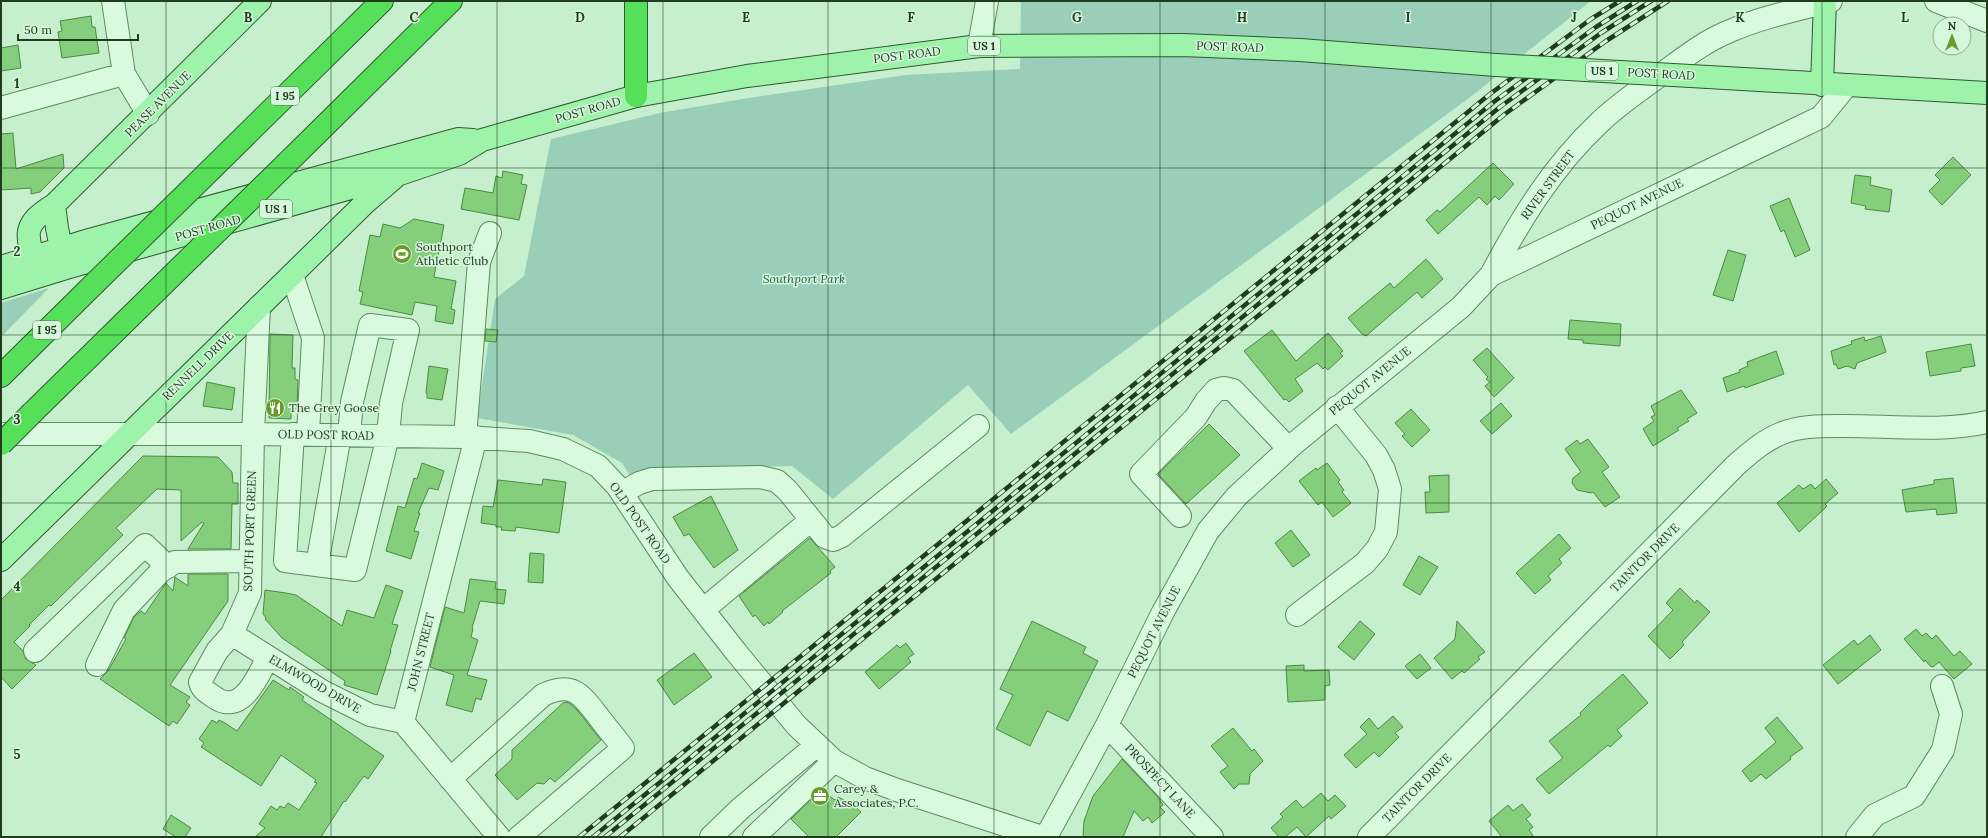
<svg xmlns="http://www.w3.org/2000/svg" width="1988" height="838" viewBox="0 0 1988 838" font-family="Lora,serif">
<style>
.green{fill:#99ceb8}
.building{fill:#85ce7b;stroke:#4b8b40}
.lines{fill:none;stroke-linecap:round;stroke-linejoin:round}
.minor-casing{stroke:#5b8c5b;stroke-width:24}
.major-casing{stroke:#32592f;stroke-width:24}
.highway-casing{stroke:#32592f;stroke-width:24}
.minor{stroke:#dafadf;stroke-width:22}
.major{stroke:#9ef3ab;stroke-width:22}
.highway{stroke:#56e05a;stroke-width:22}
.rail-casing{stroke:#213b1f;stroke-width:4.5}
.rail{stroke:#d6f7dc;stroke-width:3;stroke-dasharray:9;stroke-linecap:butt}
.major-bridge-casing{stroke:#32592f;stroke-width:24;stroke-linecap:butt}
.highway-bridge-casing{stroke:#32592f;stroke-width:24;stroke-linecap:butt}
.major-bridge{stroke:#9ef3ab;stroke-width:22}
.highway-bridge{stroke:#56e05a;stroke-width:22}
.grid{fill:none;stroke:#213b1f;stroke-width:1;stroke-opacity:0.55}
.labels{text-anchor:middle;stroke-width:3;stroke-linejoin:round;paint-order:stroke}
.shield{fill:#d6f7dc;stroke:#577358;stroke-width:1}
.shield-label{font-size:11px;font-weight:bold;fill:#213b1f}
.street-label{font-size:12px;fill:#213b1f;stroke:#d6f7dc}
.poi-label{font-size:12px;fill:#213b1f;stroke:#d6f7dc;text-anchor:start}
.park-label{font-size:12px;font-style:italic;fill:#25584a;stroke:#d6f7dc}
.grid-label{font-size:13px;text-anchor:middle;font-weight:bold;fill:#213b1f;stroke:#d6f7dc;stroke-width:3;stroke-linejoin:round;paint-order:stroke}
</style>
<rect width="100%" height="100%" fill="#c6efcd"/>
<path class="green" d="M1024,1h567l-122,97 -458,336 -43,-49 -135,114 -41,-33 -42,1 -114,18 -14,-22 -49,-28 -96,-17 18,-119 29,-23 27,-137 109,-26 89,-15 157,-23 114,-6 1,-67z
M49,288l-48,49v-34z"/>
<path class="building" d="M91,16l1,11h3l4,26 -37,5 -4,-26 4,-1 -2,-10z
M18,45l3,23 -20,3v-23z
M13,133l3,36 47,-15 1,14 -24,24 -9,2v-6l-30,2v-56z
M1953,157l18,18 -29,30 -13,-14 11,-11 -5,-5z
M1493,163l21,21 -15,16 -4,-4 -8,9 -8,-8 -41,37 -12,-14 11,-10 3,2z
M503,171l20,4 -2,9 6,1 -8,35 -58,-11 4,-21 28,5 3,-17 6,2z
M1855,175l16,2 -1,8 22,5 -3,22 -24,-3 1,-3 -15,-3z
M1789,198l21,52 -15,7 -11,-27 -3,2 -11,-26z
M414,219l30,6 -10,52 22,4 -5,28 4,1 -2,14 -18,-3 2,-15 -22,-4 -3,13 -52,-11 3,-12 -4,-1 11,-56 10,2 3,-13 17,4z
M1728,250l18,5 -13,46 -20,-6z
M1426,259l17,20 -21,19 -5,-6 -51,44 -4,-2 -14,-16 42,-35 4,5z
M1570,320l51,4 -1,22 -37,-3v-3l-15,-1z
M486,329l12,1 -2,12 -11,-1z
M1272,330l24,31 32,-28 15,18 -3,2 3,3 -15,14 -3,-3 -2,2 -6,-6 -22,16 8,12 -14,11 -3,-3 -2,1 -40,-49z
M270,334l23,1 -1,33h3v11l3,1 -1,28h-4v2h-2v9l-22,-1z
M1881,336l5,16 -29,11 -2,6 -8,-3 -9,3 -2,-5 -2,1 -3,-14 21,-7 -1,-3 13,-4 1,4z
M1971,344l4,22 -14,2v3l-31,5 -4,-24z
M1487,348l27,30 -20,19 -9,-11 5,-4 -4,-3 2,-2 -15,-17z
M1776,351l8,23 -39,14 -1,-2 -17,6 -4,-14 17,-6 -1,-2 9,-4 -1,-4z
M429,366l19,3 -6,31 -15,-2v-5h-1z
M207,382l28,6 -3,22 -29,-4z
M1681,390l16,23 -10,6 2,2 -12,7 2,2 -26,16 -10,-17 11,-8 -3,-4 4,-2 -4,-9z
M1501,403l11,13 -20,18 -12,-13z
M1411,409l19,21 -18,17 -10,-11 3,-2 -10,-11z
M1209,424l31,31 -54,49 -28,-30z
M1588,439l21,28 -7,5 18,25 -15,10 -12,-15 -2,1 -14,-3 -5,-7 1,-5 8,-6 -16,-23 12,-9 3,4z
M143,456l75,1 14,15 1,11h5v21h-6l-1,45h-43l16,-26 -2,-1 -21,19v-51l-24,-1 -41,39 7,7 -72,71 -2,-1 -20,20 1,1 -16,16 9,9 3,8 10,6 -24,24 -11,-12v-77z
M422,463l22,8 -6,19 -9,-2 -11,25h2l-6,18 5,1 -8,27 -25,-8 12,-45 7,2 9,-30 3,1z
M1327,463l13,17 -2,2 6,8 -2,2 9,11 -18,14 -11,-15 -4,3 -19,-24 17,-13 1,2z
M1449,475v37l-23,1 -1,-21h5l-1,-16z
M1953,478l4,35 -20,2 -1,-6 -30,3 -4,-22 32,-6v-4z
M543,479l23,3 -7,51 -43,-6 -1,4 -14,-1 1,-3h-6v-2l-15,-2 2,-17 10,1 5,-27 44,5z
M1826,479l12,14 -13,11 2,2 -6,6 -22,20 -22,-29 22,-18 4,4 8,-5 4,5z
M711,496l27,54 -24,18 -25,-34 -5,2 -11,-19z
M1291,530l19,25 -17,12 -18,-24z
M1559,534l12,14 -12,11 3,4 -14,13 3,4 -16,14 -19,-21z
M810,538l25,29 -5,4 1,2 -49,38 1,1 -14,12 -1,-2 -4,4 -9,-11 -2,2 -14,-21z
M530,553l14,1 -1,29 -15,-1z
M1419,556l19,11 -18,28 -17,-10z
M188,574h40v27l-58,84 20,12 -4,5 4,3 -13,19 -4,-3 -4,5 -69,-47 8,-8 18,-32 -2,-1 10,-21 7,-6 4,3 21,-31 7,8 2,-14 13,9z
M470,579l26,3 -1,7 11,1 -2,14 -24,-3 -8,27 1,1 -2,8 7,3 -11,35 20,5 -6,20 -5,-2 -4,14 -26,-7 8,-30 -24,-8 15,-60 19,6z
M386,585l17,6 -11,33 6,1 -8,26h1l-14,44 -33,-10 1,-4 -63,-43 -17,-19 1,-1 -3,-4 2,-24 21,3 10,2 46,31 5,-16 27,8z
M1680,588l15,15 2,-3 13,12 -28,30 2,3 -14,14 -22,-23 25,-26 -7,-7z
M1032,621l54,26 -3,6 15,8 -30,60 -21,-10 -17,35 -34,-17 17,-34 -13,-6z
M1360,621l15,13 -21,26 -16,-13z
M1457,621l28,31 -7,5 2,2 -16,14 -2,-2 -10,8 -18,-21 21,-19z
M1916,629l6,7 4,-3 6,6 4,-4 18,21 6,-5 12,13 -18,15 -15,-17 -6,5 -3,-1 -5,-6 -1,2 -20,-23z
M1870,635l11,15 -43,34 -15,-19 31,-25 4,5z
M906,643l8,11 -6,4 3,4 -32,27 -14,-17 32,-27 3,3z
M694,653l18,24 -38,28 -17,-25z
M1420,654l11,14 -14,11 -12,-13z
M1304,665v6l25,-1 1,15 -5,1v14l-37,2 -2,-36z
M1623,674l25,29 -31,27 5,6 -12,11 -2,-2 -59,49 -13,-15 27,-21 -14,-17 32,-26 -1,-2 10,-10z
M273,680l16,10 1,-3 14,10 -2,3 82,56 -16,23 -4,-3 -19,26 -1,-1 -23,36h-66l10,-9 -6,-4 12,-18 6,4 3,-4 4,2 4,-5 11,7 18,-27 -3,-1 2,-2 -35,-25 -20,31 -60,-39 3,-4 -5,-4 13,-19 5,3 2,-3 6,3 12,8z
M564,702l5,1 8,7 24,30 -46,42 -5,-4 -6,6 -7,-1 -20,17 -22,-25 17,-16v-9z
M1393,716l10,11 -8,6 4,4 -20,20 -5,-5 -18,16 -12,-13 23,-21 -7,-7 9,-9 9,11z
M1777,717l26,31 -13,9 1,2 -25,20 -5,-5 -10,8 -9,-11 34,-29 -11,-14z
M1233,728l19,23 2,-2 9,12 -13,13 -1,10h-10l-5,5 -14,-17 8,-6 -17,-20z
M1122,759l35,37 6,9 -3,2 5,5 -13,11 -4,-6 -5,4 -9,-10 -11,26h-40l1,-16 9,-25z
M819,792l6,1 10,7 3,-3 14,7 9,8 -25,25h-27l-18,-18z
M1321,793l7,8 7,-6 11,11 -15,13 -2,-3 -23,21 -9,-10 -12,10h-6l-8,-9 12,-11 -3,-3 16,-14 7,8z
M1522,804l9,11 -5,4 7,8 -4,3 5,7h-32l-13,-16 19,-16 5,6z
M171,815l20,13 -6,9h-9l-13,-8z"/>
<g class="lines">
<defs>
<path id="minor" d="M113,1l11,73 24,40
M1936,1l51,20
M979,46l8,-45
M1,108l123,-34
M292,275l21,63 -5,96
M1491,275c29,-55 62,-109 108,-152 19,-19 43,-34 64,-50 22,-16 42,-32 67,-42 32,-14 67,-21 101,-30
M259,307l-6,127 -3,159 -18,41 -15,17 -17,31c2,8 7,10 14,15 28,20 44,-21 54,-40
M1,434h252l212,3 64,4 34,8 35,17 19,20 61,92 58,74 60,73 38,36 31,17 32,12 145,47
M293,434l-8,127 70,9 33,-134 3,-33 17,-73 -38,-5 -18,77 -3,33
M465,437l14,-175 11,-29
M476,437l-73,285 96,115
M622,493l17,-10 13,-4 108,-2 17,4 11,10 37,46 8,3 9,-4 136,-110
M1180,516l-39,-42 55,-57 10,-16 10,-11 8,-2 9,2 55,58
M317,565l23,-130
M703,610l108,-90
M1297,615l68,-52 12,-14 9,-17 4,-43 -6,-19 -8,-15 -39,-48
M232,634l90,57 48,24 33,7
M35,651l110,-106 23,22
M97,665l27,-55 37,-39 14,-9 75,-1
M1107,725l105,112
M450,779l93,-84c29,-14 38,-1 55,21 8,11 17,21 25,32l-104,89
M711,837l30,-29 76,-63
M754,837l80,-76
M1046,837l61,-112 56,-113 45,-81 29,-35 59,-54 165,-135 30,-32 330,-158 25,-31
M1369,837l367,-372c14,-12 27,-24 44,-31 21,-9 45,-8 67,-8 42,0 100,6 140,-4
M1857,837l18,-22 39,-19 29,-46 8,-36 -9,-28"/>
<path id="major" d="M1708,77l279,16
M1822,85l3,-84
M54,205l3,23 7,35
M1,267l88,-27 369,-101 15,1
M38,271c-11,-34 -19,-45 16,-66l206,-204
M1,288l65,-20 331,-93 62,-21 23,-14 154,-44 111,-20 232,-30 204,-1 117,5 196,15
M1,560l364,-357 28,-24"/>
<path id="highway" d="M636,96v-95
M287,163l164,-162
M189,191l193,-190
M1,376l93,-92
M32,413l160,-157"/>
</defs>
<use href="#minor" class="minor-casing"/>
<use href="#major" class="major-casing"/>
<use href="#highway" class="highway-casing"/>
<use href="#minor" class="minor"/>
<use href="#major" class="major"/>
<use href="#highway" class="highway"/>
<defs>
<path id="rail" d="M579,837l911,-743 101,-75 29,-18
M593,837l902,-736 101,-74 41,-26
M605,837l895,-730 101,-74 50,-32
M620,837l885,-723 101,-73 62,-40"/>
</defs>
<use href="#rail" class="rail-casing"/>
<use href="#rail" class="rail"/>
<defs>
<path id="major-bridge" d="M1496,65l212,12"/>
<path id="highway-bridge" d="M192,256l95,-93
M94,284l95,-93
M1,444l31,-31"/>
</defs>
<use href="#major-bridge" class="major-bridge-casing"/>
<use href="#highway-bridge" class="highway-bridge-casing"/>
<use href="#major-bridge" class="major-bridge"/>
<use href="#highway-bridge" class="highway-bridge"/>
</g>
<path class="grid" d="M166,1v836M331,1v836M497,1v836M663,1v836M828,1v836M994,1v836M1160,1v836M1325,1v836M1491,1v836M1657,1v836M1822,1v836M1,168h1986M1,335h1986M1,503h1986M1,670h1986"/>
<defs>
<symbol id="stadium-disc" viewBox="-11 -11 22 22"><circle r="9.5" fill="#689c2a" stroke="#d6f7dc"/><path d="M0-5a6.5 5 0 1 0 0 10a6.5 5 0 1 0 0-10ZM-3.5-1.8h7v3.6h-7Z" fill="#fff"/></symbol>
<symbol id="restaurant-disc" viewBox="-11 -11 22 22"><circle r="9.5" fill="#689c2a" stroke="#d6f7dc"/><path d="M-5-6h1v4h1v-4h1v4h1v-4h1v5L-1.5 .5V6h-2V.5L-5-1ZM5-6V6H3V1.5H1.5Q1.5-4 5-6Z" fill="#fff"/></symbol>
<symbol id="office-disc" viewBox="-11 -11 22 22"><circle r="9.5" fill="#689c2a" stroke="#d6f7dc"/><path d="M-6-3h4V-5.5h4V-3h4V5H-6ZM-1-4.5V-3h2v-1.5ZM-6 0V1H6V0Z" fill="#fff"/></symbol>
</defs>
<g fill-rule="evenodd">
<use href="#stadium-disc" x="391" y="243" width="22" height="22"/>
<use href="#restaurant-disc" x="264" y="397" width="22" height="22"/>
<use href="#office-disc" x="809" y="785" width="22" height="22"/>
</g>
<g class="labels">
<g class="shield">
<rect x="968" y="37" width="32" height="18" rx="3"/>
<rect x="1586" y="62" width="32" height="18" rx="3"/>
<rect x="271" y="87" width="28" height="18" rx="3"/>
<rect x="260" y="200" width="32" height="18" rx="3"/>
<rect x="33" y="321" width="28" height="18" rx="3"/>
</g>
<g class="shield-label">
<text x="984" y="50">US 1</text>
<text x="1602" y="75">US 1</text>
<text x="285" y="100">I 95</text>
<text x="276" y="213">US 1</text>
<text x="47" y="334">I 95</text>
</g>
<g class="street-label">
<text transform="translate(1230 47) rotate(2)" y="4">POST ROAD</text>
<text transform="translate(907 55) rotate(-7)" y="4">POST ROAD</text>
<text transform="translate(1661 74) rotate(3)" y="4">POST ROAD</text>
<text transform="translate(158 104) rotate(-45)" y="4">PEASE AVENUE</text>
<text transform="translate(588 110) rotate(-16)" y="4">POST ROAD</text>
<text transform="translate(1548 185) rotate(-54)" y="4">RIVER STREET</text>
<text transform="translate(1637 204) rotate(-26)" y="4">PEQUOT AVENUE</text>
<text transform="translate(208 228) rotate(-16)" y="4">POST ROAD</text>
<text transform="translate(198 366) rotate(-44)" y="4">RENNELL DRIVE</text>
<text transform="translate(1370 381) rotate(-39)" y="4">PEQUOT AVENUE</text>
<text transform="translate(326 435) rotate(1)" y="4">OLD POST ROAD</text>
<text transform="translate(640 523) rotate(55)" y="4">OLD POST ROAD</text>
<text transform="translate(250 531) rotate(-88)" y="4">SOUTH PORT GREEN</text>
<text transform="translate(1645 558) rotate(-45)" y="4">TAINTOR DRIVE</text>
<text transform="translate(1154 632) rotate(-63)" y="4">PEQUOT AVENUE</text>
<text transform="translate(421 652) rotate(-76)" y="4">JOHN STREET</text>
<text transform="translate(315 684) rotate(30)" y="4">ELMWOOD DRIVE</text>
<text transform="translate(1160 781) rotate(47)" y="4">PROSPECT LANE</text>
<text transform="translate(1417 788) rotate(-45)" y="4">TAINTOR DRIVE</text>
</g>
<g class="poi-label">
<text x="416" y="251">Southport<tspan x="416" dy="14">Athletic Club</tspan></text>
<text x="289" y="412">The Grey Goose</text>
<text x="834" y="793">Carey &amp;<tspan x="834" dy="14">Associates, P.C.</tspan></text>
</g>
<g class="park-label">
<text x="804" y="283">Southport Park</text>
</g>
</g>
<g class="grid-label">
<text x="248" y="22">B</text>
<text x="414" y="22">C</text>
<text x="580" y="22">D</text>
<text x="746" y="22">E</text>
<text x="911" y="22">F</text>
<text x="1077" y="22">G</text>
<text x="1242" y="22">H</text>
<text x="1408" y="22">I</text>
<text x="1574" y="22">J</text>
<text x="1740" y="22">K</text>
<text x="1905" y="22">L</text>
<text x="17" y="88">1</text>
<text x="17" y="256">2</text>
<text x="17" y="424">3</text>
<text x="17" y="591">4</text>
<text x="17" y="759">5</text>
</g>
<rect width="1988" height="838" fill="none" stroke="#213b1f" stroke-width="4"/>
<g transform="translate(1952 36)"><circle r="19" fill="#d6f7dc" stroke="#8eac90"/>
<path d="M0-3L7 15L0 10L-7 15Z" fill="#689c2a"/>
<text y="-6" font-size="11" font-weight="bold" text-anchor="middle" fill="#213b1f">N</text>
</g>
<path d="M18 34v6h120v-6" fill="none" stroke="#213b1f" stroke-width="2"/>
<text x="24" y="34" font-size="12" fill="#213b1f" stroke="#d6f7dc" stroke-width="3" paint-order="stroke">50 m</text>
</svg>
